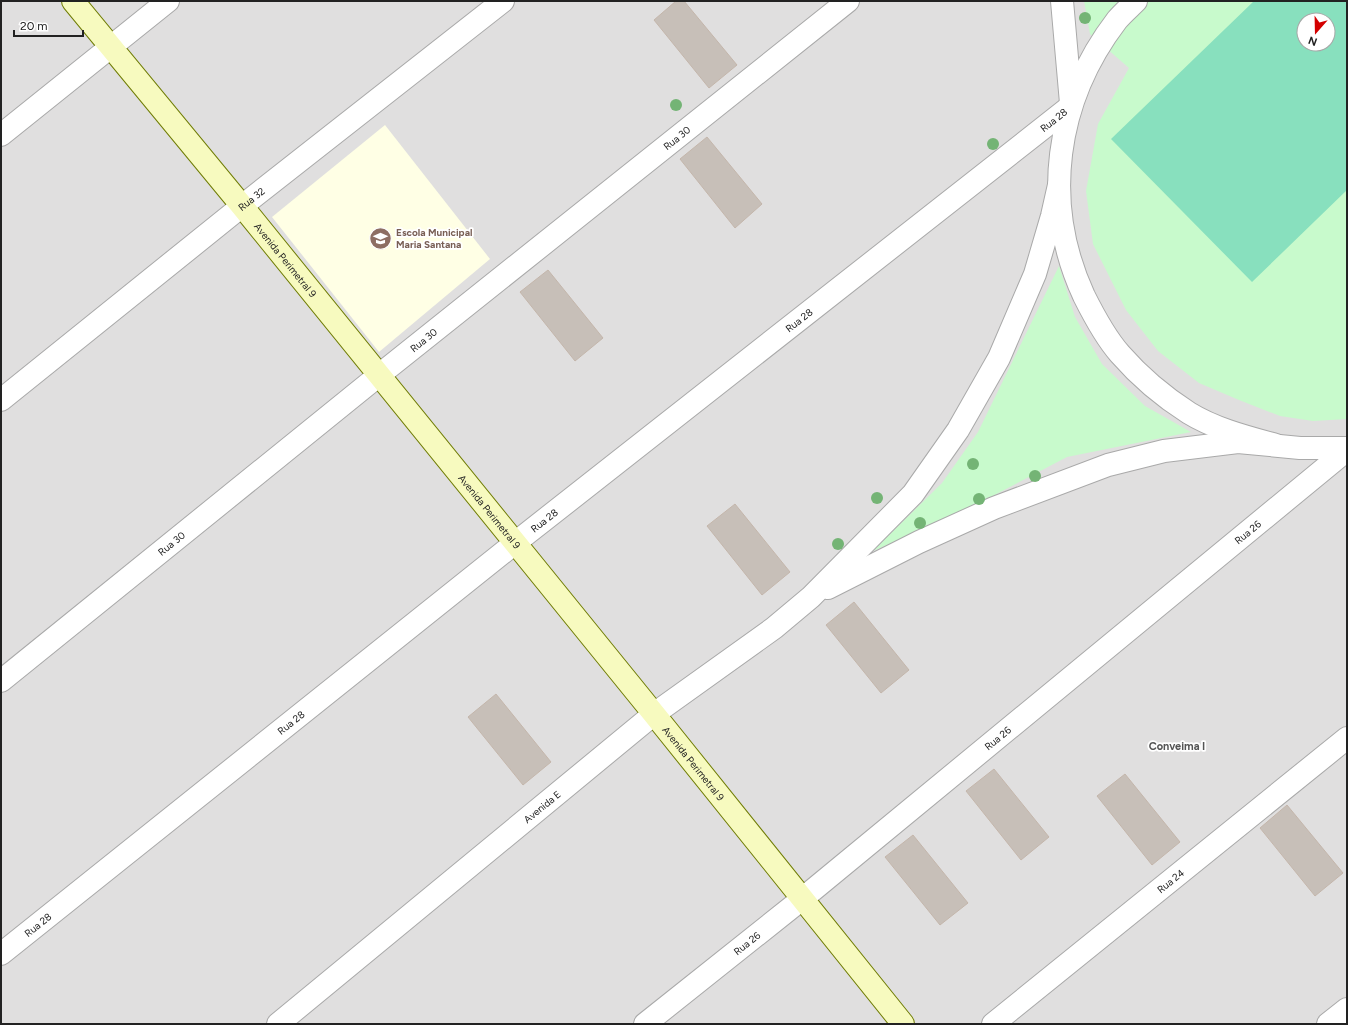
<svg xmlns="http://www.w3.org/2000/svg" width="1348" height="1025" viewBox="0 0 1348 1025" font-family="Figtree,sans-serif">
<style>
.residential{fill:#e0dfdf;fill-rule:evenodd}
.education{fill:#ffffe5}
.park{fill:#c8facc;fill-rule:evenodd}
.pitch{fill:#88e0be;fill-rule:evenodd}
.building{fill:#c7bfb8;stroke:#c4b6ab}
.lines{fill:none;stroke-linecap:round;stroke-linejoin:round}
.minor-casing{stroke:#a9a9a9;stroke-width:24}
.tertiary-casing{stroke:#a9a9a9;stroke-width:24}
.secondary-casing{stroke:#707d05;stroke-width:24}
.minor{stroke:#fff;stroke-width:22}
.tertiary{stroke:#fff;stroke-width:22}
.secondary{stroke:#f7fabf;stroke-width:22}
.tree{fill:#74b475}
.labels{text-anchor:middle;stroke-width:3.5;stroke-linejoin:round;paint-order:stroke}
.street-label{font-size:10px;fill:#222;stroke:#fff}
.education-label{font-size:10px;font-weight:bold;fill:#785e54;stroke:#fff;text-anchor:start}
.neighbourhood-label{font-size:11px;font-weight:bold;fill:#555;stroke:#fff}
</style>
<rect width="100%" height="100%" fill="#f2efe9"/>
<path class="residential" d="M1,1h1346v1023h-1346zM1304,20h24v24h-24z"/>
<path class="education" d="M385,125l105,134 -111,93 -107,-135z"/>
<path class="park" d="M1084,1h263v418l-34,2 -33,-5 -41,-16 -40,-17 -41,-32 -32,-41 -33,-66 -7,-53 12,-67 31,-56 -39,-34zM1304,20h24v24h-24z
M1059,266l16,51 27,47 43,42 46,26 -124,25 -107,56 -87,38 69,-68 36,-51z"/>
<path class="pitch" d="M1254,1h93v189l-95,92 -141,-143zM1304,20h24v24h-24z"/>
<path class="building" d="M676,1h8l53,64 -28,23 -55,-68z
M707,137l55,67 -27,24 -55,-69z
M548,270l55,68 -28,23 -55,-69z
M735,504l55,68 -28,23 -55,-69z
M854,602l55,68 -28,23 -55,-68z
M496,694l55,68 -28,23 -55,-68z
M994,769l55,68 -28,23 -55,-69z
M1125,774l55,68 -28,23 -55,-69z
M1287,805l56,68 -28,23 -55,-68z
M913,835l55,68 -28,22 -55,-68z"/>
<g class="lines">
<defs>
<g id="minor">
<path d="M1,135l167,-134"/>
<path id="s1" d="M1,400l241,-194 261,-205"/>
<path id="s2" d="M1,681l377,-305 470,-375"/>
<path id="s3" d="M1,954l514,-411 556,-437"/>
<path id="s4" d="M993,1024l354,-286"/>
<path d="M1328,1024l19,-15"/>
</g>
<g id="tertiary">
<path d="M1062,1l9,102"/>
<path d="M1136,1c-6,6 -13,12 -19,19 -62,81 -76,183 -33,276 10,20 21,41 36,58 20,23 44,43 69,59 26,16 58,24 87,32"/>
<path d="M828,588l91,-46 75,-34 114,-43 56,-14 74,-9 62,6h47"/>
<path id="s5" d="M278,1024l376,-310 120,-86 37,-31 102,-103 45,-64 41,-72 36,-84 17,-58 7,-31"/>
<path id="s6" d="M645,1024l157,-125 545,-449"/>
</g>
<g id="secondary">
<path id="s7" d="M73,1l169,205 412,508 249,310"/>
</g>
</defs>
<use href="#minor" class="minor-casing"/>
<use href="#tertiary" class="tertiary-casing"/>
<use href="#secondary" class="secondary-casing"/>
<use href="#minor" class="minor"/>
<use href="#tertiary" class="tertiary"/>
<use href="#secondary" class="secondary"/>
</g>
<g class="tree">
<circle cx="1085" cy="18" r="6"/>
<circle cx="676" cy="105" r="6"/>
<circle cx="993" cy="144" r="6"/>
<circle cx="973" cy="464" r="6"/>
<circle cx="1035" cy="476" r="6"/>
<circle cx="877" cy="498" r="6"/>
<circle cx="979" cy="499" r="6"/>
<circle cx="920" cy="523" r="6"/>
<circle cx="838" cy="544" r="6"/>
</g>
<defs>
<symbol id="school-disc" viewBox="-11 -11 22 22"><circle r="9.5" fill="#8d6e63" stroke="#fff"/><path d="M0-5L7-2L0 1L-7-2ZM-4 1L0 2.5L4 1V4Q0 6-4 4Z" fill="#fff"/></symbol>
</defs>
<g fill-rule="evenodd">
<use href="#school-disc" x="368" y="226" width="25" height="25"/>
</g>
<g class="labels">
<g class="street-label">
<text dy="4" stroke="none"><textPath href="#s3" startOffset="1343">Rua 28</textPath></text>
<text dy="4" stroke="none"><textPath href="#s2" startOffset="867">Rua 30</textPath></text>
<text dy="4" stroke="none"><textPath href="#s1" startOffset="321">Rua 32</textPath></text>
<text dy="4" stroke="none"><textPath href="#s7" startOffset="335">Avenida Perimetral 9</textPath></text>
<text dy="4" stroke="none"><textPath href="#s3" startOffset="1019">Rua 28</textPath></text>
<text dy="4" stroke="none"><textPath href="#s2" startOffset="543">Rua 30</textPath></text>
<text dy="4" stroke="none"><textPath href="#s7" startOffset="659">Avenida Perimetral 9</textPath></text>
<text dy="4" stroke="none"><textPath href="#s3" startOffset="695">Rua 28</textPath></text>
<text dy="4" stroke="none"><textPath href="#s6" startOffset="778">Rua 26</textPath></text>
<text dy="4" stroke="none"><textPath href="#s2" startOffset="219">Rua 30</textPath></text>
<text dy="4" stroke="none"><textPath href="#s3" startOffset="371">Rua 28</textPath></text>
<text dy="4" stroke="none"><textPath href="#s6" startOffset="454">Rua 26</textPath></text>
<text dy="4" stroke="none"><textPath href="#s7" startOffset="983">Avenida Perimetral 9</textPath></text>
<text dy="4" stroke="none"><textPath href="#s5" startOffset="342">Avenida E</textPath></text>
<text dy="4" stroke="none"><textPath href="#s4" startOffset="228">Rua 24</textPath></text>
<text dy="4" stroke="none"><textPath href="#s3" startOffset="47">Rua 28</textPath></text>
<text dy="4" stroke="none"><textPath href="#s6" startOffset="130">Rua 26</textPath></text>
</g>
<g class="education-label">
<text x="396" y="236">Escola Municipal<tspan x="396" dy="12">Maria Santana</tspan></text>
</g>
<g class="neighbourhood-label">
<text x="1177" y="750">Conveima I</text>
</g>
</g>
<rect width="1348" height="1025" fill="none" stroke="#222222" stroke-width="4"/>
<g transform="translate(1316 32) rotate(200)"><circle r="19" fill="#ffffff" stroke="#a7a7a7"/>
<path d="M0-3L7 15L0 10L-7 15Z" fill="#d40000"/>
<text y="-6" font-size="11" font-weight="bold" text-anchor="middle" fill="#222222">N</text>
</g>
<path d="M14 30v6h69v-6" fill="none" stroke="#222222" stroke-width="2"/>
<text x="20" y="30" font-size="12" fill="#222222" stroke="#ffffff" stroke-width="3" paint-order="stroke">20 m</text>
</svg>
